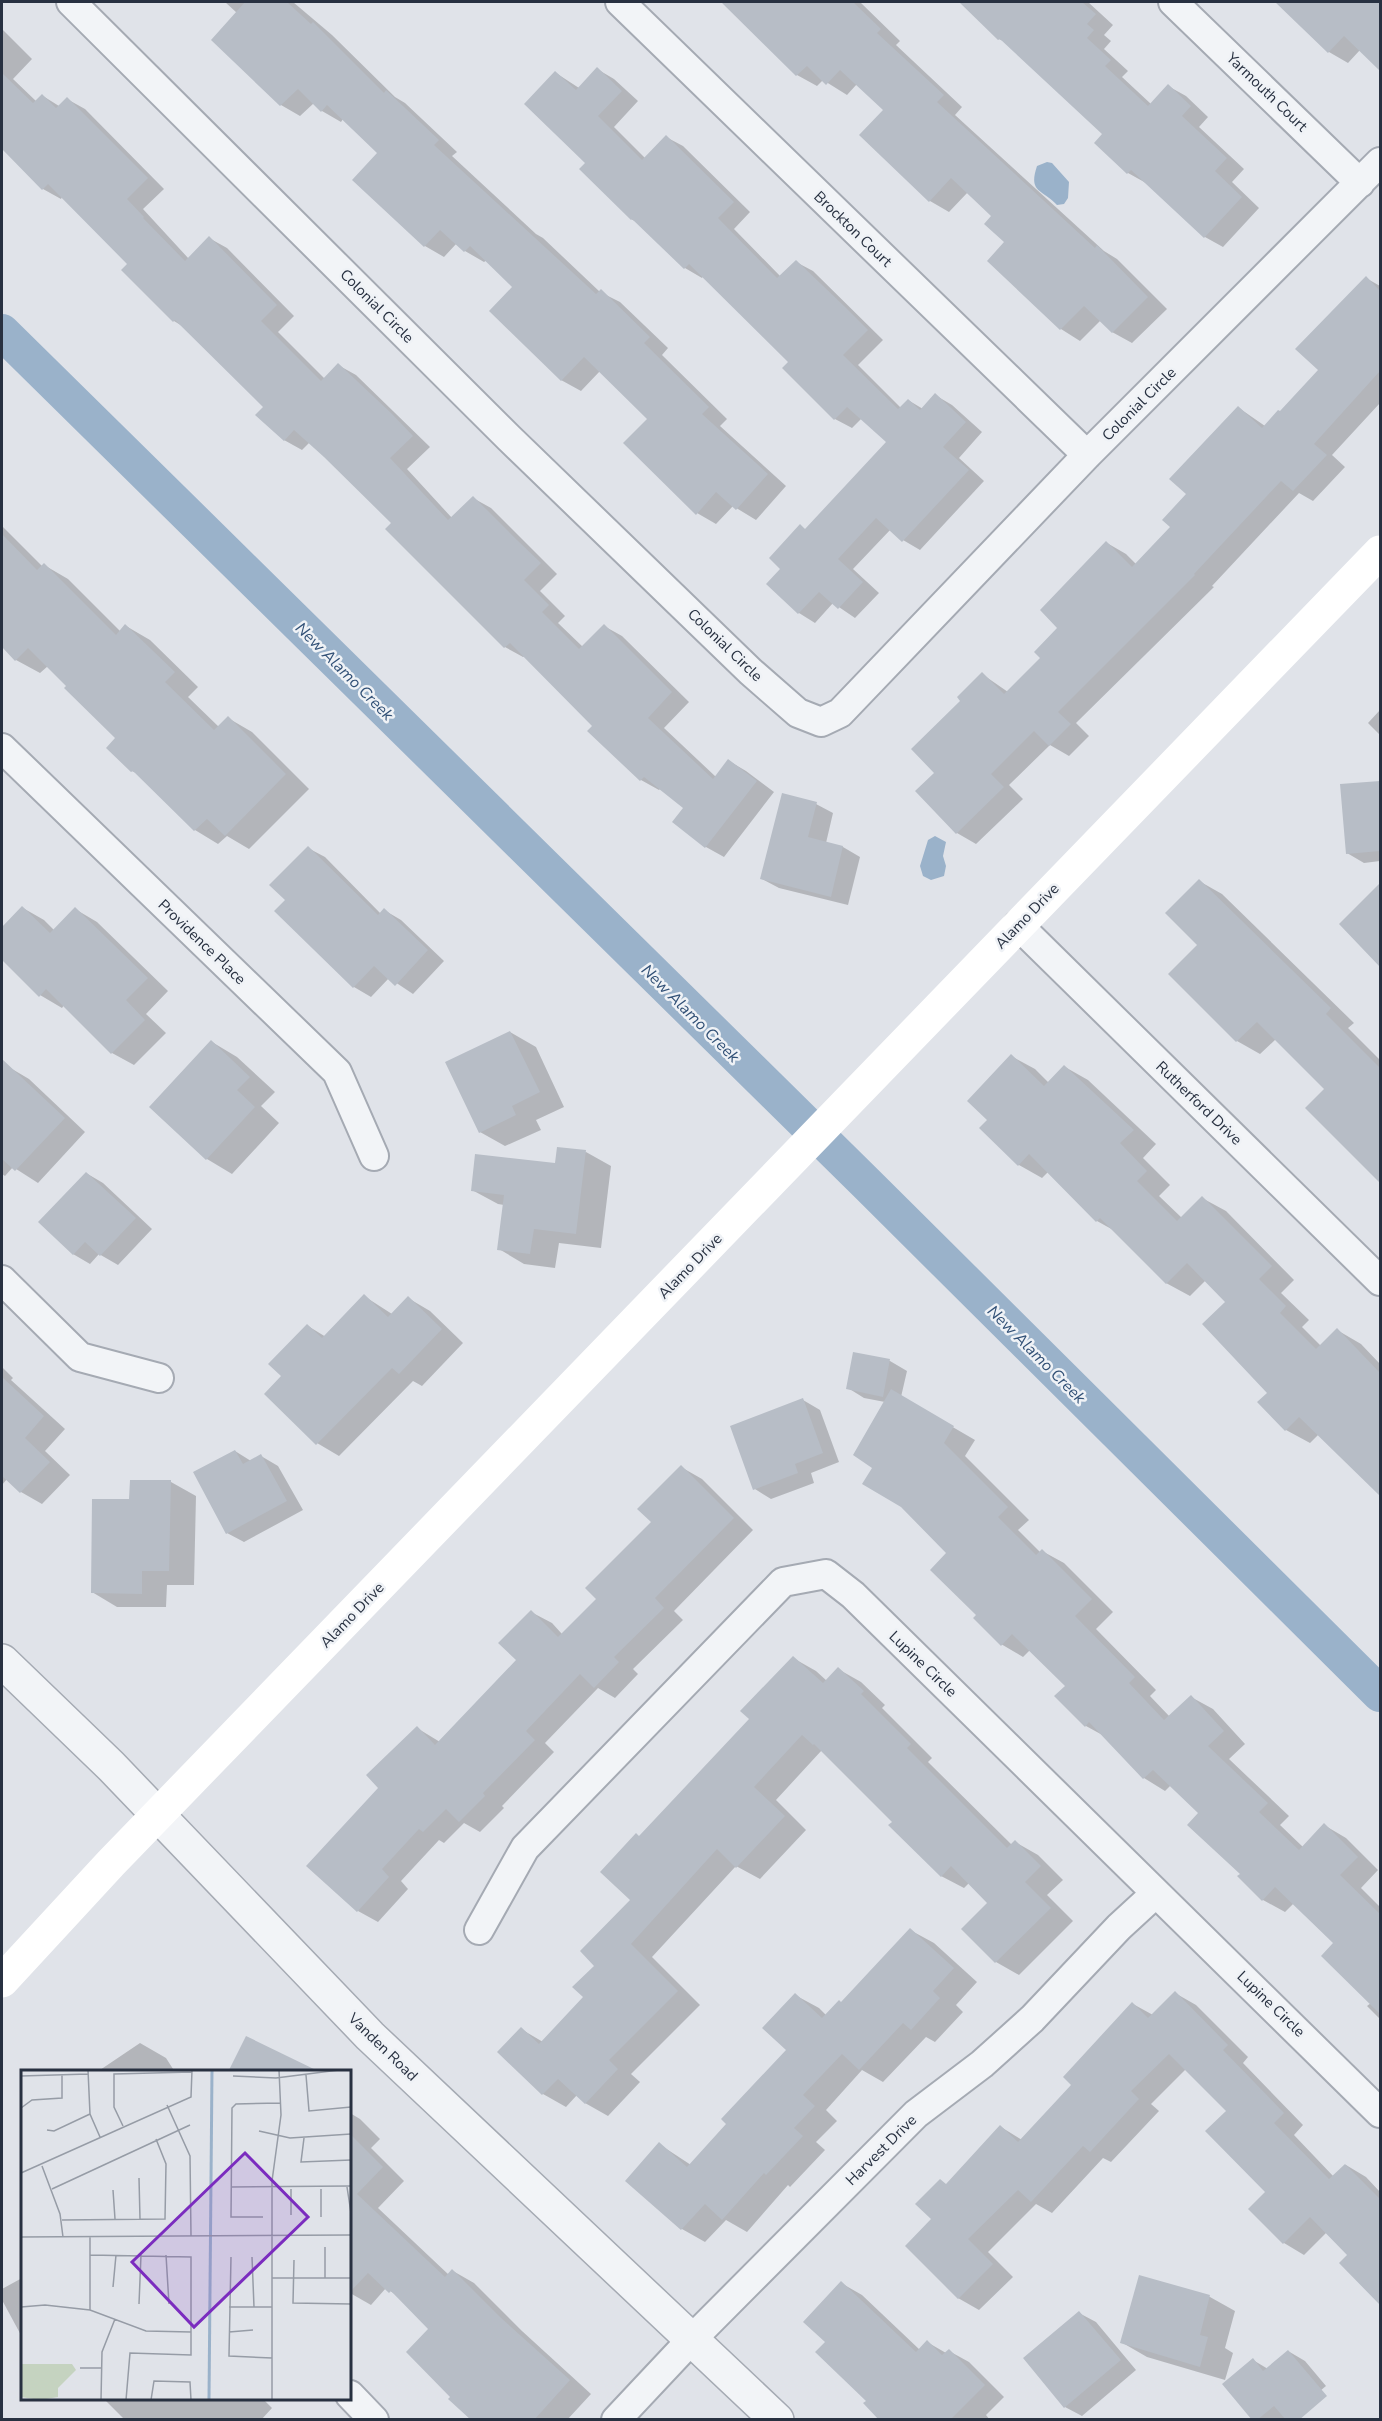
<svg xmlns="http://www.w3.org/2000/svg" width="1382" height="2421" viewBox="0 0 1382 2421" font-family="'Nunito Sans',sans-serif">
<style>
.water{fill:#9ab2ca}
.shadow{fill:#0003}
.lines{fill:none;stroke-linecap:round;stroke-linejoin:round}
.canal{stroke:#9ab2ca;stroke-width:36}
.building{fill:#b7bdc6}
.minor-casing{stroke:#a5aab3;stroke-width:32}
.tertiary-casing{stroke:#a5aab3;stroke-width:36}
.minor{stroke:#f2f4f7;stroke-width:28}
.tertiary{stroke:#f2f4f7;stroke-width:33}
.secondary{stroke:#fff;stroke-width:33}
.labels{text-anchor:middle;stroke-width:5;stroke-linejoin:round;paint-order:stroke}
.street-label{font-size:15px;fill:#283141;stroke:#eff2f6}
.water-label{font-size:16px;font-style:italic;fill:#315076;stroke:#eff2f6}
.inset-river{fill:none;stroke:#9ab2ca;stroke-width:3}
.inset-road{fill:none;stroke:#969ca6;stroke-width:1.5}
.view{fill:#7b2cbf;fill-opacity:0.15;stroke:#7b2cbf;stroke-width:3}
.inset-edge{fill:none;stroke:#283141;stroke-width:3}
</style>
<rect width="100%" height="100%" fill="#e0e3e9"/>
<path class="water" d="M1047,162l5,1 17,19 -1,16 -4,6 -7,1c-15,-16 -29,-12 -20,-39z
M935,836l11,6 -3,14 3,10 -2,10 -13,4 -8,-4 -3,-10 8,-26z"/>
<path class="shadow" d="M225,2h68l39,33 63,62 10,6 52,49 -5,4 84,78 7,4 57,54 20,10 48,46 -6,7 65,64 -7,7 66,60 -30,34 -23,-14 -17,18 -19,-11 -48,-94 -49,-48 -19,20 -20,-11 -47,-93 -27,-27 -3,2 -19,-11 -8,-8 -13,14 -19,-11 -71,-67 25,-26 -36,-34 -2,3 -19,-11 -8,-8 -14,13 -19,-11 -44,-92z
M732,2h128l40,39 -4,4 66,62 -7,8 149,136 13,8 50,50 -35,34 -20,-11 -11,-12 -21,21 -19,-12 -72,-68 18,-19 -13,-26 -26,-24 -19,20 -19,-11 -45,-92 -28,-25 -10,11 -24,-15 -6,6 -20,-11 -70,-68z
M961,2h127l25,23 -9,10 7,6 -7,8 24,22 -6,6 29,27 17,-18 18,10 22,21 -9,10 45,42 -12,13 27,26 -36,39 -18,-10 -59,-54 -18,-10 -32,-30 8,-9 -97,-91 -8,-4z
M1277,2h103v63l-20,-15 -12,13 -19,-11z
M2,29l30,30 -19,20 24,23 6,-6 16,10 8,-7 18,10 79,80 -21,20 46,50 20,-21 18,10 67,68 -16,16 47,47 13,-14 18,10 74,72 -23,22 45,49 21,-20 18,10 66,66 -17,17 25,25 -7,7 25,24 21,-21 18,10 67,66 -25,26 52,49 13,-16 17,10 28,21 -50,65 -18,-10 -32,-25 11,-15 -24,-19 -2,2 -18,-10 -52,-49 5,-5 -69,-70 -2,1 -18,-10 -67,-67 -45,-57 -83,-81 -8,8 -18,-10 -19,-33 -78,-78 -13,-8 -45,-57 -67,-67 -1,2 -18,-10 -25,-36 -16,-16z
M597,69l17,10 24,22 -24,26 31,31 21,-21 17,9 67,66 -16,17 47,48 15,-15 17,9 70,69 -25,25 43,43 7,-8 15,9 12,-14 17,10 30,27 -23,26 25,23 -64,69 -17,-10 -12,-11 -38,40 26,24 -24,25 -22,-15 -18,20 -16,-10 -17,-44 18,-43 6,4 82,-88 -26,-24 -10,10 -17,-9 -44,-57 -88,-86 -1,2 -17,-10 -45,-44 -9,-5 -44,-56 -31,-90 23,15z
M1366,278l14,8v117l-48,52 13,12 -32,34 -14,-8 -87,93 2,1 -138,136 13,13 -20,20 -19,-11 -41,40 14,14 -47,45 -19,-11 -40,-42 19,-18 27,-72 19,-27 26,18 34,-34 65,-115 19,11 10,10 36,-37 16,-33 51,-86 26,18 15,-13 40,-43z
M2,526l41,41 1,-2 24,14 53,53 5,-6 24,14 48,47 -10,10 31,30 9,-9 24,14 57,57 -60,60 -22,-13 -9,8 -23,-14 -55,-55 -8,-4 -15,-33 -69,-72 -8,7 -24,-13 -14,-15z
M1380,710v25l-12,-12z
M1380,783v78l-16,2 -17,-10 -5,-68z
M816,804l17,9 -7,30 17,4 17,10 -12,48 -69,-17 -17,-9z
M308,848l17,9 56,57 3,-4 17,10 43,41 -31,33 -24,-16 -18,19 -17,-10 -67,-88z
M1199,881l23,13 132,129 -6,5 32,32v119l-54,-90 -50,-50 -16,15 -23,-13 -67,-67 29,-29z
M1376,889l4,2v74l-39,-41z
M23,908l21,12 10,10 21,-21 22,13 71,69 -22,23 20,19 -32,32 -22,-12 -48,-48 -2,3 -22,-13 -38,-37v-29z
M510,1032l26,15 28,60 -28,13 5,10 -36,16 -25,-14z
M212,1042l25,15 38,35 -14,14 18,17 -47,51 -25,-15 -56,-52z
M1011,1056l24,13 14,14 16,-16 23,13 68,64 -13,14 27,27 -11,11 23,22 20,-20 24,13 68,69 -13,13 28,27 -7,7 19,19 16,-16 24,14 19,20v130l-61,-60 -9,9 -24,-13 -59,-128 -21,-22 -16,16 -24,-13 -51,-52 -18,-10 -49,-49 -6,6 -23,-13 -30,-45z
M7,1066l22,13 56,53 -47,51 -25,-16 -8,9 -3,-2v-102z
M586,1152l25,14 -10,82 -42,-5 -4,25 -31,-4 -25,-15 5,-44 -6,-1 -26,-14 85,-25z
M86,1173l17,10 49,46 -34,36 -19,-11 -9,10 -17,-10z
M364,1296l28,18 16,-16 22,13 33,32 -41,43 -9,-5 -74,75 -22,-13 -34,-67 25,-50 18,11z
M854,1354l36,7 17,10 -6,26 74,43 -10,16 64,64 -11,10 23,23 1,-2 22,12 49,49 -17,17 60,61 -6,6 20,21 21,-20 22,12 32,35 -16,15 60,57 -9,9 23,22 21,-22 22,13 32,32 -17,18 19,19v112l-13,-13 4,-3 -36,-60 -41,-40 -9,9 -22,-12 -24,-24 3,-2 -41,-61 -30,-28 -6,6 -21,-13 -38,-41 -20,-11 -19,-40 -37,-36 -7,7 -22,-13 -23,-29 -29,-62 -75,-86 11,-65 -21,-4 -16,-10z
M2,1367l11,11 -2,2 54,49 -20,22 25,24 -28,29 -21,-12 -14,-13 -5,6z
M803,1400l17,10 19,52 -28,11 3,10 -43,16 -16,-10z
M235,1451l16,10 10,-5 17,10 25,44 -59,32 -17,-9z
M681,1467l21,12 51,51 -79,81 9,9 -50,49 5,5 -23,24 -17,-10 -53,55 9,9 -52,54 2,2 -24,24 -16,-9 -20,20 -5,-3 -38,41 7,8 -30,33 -20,-11 22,-123 37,-60 23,14 78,-82 13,-48 21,11 10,11 36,-35 55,-77z
M131,1481l40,1 25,14 -2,89h-27l-1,22h-49l-25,-15 39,-91z
M793,1658l23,13 11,10 11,-12 23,13 24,23 -3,3 50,50 -4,4 84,83 3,-3 23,13 25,25 -16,15 26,26 -54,54 -23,-13 -33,-33 26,-26 -20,-20 -5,5 -23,-12 -47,-54 -72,-72 -46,50 30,30 -46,49 -24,-13 -84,91 48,48 -69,69 9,8 -32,34 -23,-13 -8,-8 -11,12 -23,-13 -22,-65 22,13 42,-45 11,-31 37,-66 7,-63 111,-118z
M910,1930l24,13 43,39 -21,23 7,7 -28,30 -9,-5 -43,45 -21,-12 -36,40 11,11 -21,21 9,8 -35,37 -2,-2 -41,47 -21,-12 -21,22 -23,-13 -55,-49 32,-36 32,21 37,-41 60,-74 7,-55 24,13 7,7 16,-11z
M1175,1993l21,12 52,52 -5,6 60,62 -9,10 40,42 12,-12 20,12 14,15v110l-39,-39 9,-8 -23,-23 -23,23 -20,-12 -16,-51 -40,-81 -42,-42 -35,35 8,7 -48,51 -8,-4 -51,55 -16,-9 -48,48 25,25 -34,33 -21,-12 -25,-79 14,-34 54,-58 21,13 51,-55 60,-81 20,11z
M140,2043l26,15 9,14h-78z
M350,2113l10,6 20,20 -9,9 33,33 -26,27 71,67 4,-4 21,12 48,48 69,63 -24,26h-94l-21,-23 -22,-68 -31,-32 -13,-9 -15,17 -21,-12z
M1140,2277l70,20 25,14 -10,37 8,5 -8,27 -78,-23 -26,-15z
M22,2278v59l-20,-37v-11z
M841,2283l21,12 58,55 7,-8 19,11 3,-2 20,11 35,35 -18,18 4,5h-108l-55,-78z
M1079,2313l17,9 40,48 -54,46 -17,-9z
M1288,2351l17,10 21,25 -41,34h-31l-1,-60 15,9z
M103,2398h159l10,10 -11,12h-136z"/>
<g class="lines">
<path class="canal" d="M2,332l865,852 513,510"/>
</g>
<path class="building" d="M245,2h42l24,22 2,-2 71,71 2,-3 53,50 -5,5 162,149 5,-5 49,48 -6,6 65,64 -7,7 66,60 -32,36 -20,-18 -20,23 -73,-72 24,-24 -63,-62 -23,24 -72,-70 23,-24 -42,-41 -6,6 -24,-22 -16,17 -72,-67 25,-27 -50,-48 -6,7 -23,-23 -18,17 -69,-66z
M721,2h132l28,27 -4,4 67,62 -7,7 158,146 2,-3 51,52 -36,36 -28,-27 -24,24 -73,-69 17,-19 -20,-18 7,-8 -40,-38 -22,24 -70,-67 24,-25 -43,-40 -14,15 -19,-19 -11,10z
M959,2h123l14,12 -9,10 7,6 -7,8 24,22 -6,6 43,40 20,-22 23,22 -9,10 45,42 -12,13 27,26 -38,41 -73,-68 -4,4 -33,-31 8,-9 -102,-95 -2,1z
M1275,2h105v69l-36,-35 -16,17z
M597,67l25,24 -24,25 44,44 24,-25 68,67 -16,16 59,60 19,-18 48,46 24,24 -25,25 55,54 10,-10 12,11 15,-17 31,29 -23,25 26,23 -67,72 -26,-24 -38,41 25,23 -25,27 -19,-17 -21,22 -32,-30 14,-15 -11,-11 31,-34 5,5 81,-87 -39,-35 -13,13 -52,-52 6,-6 -99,-98 -5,5 -52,-50 -1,1 -52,-51 6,-6 -61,-59 31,-33 21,19z
M2,73l31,30 9,-9 14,14 11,-11 81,81 -21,21 17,18 -1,1 42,43 24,-25 68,69 -16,16 60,60 17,-18 53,50 22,23 -23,22 58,62 25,-24 44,44 24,23 -17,17 25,25 -7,7 37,37 25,-25 68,68 -24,26 65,61 15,-20 29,22 -52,67 -33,-26 11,-14 -39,-31 -4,4 -53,-50 5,-5 -82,-83 -6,5 -119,-119 6,-6 -67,-66 -30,-27 -10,11 -29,-26 8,-8 -88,-87 -2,2 -52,-52 6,-6 -79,-80 -6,6 -40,-41z
M1366,276l14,15v80l-66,73 13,11 -34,36 -12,-10 -87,93 1,1 -137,137 13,12 -22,22 -15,-15 -43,43 13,13 -48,47 -41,-43 19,-18 -23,-24 49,-48 -3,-4 25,-25 22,22 36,-36 -6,-6 23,-24 -17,-18 66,-69 26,26 38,-40 -8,-7 24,-26 -17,-15 69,-73 24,22 16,-18 2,1 38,-41 -23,-21z
M2,534l35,36 7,-7 72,72 9,-11 50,48 -10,10 49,48 14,-14 58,58 -61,62 -18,-17 -13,12 -61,-60 -2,1 -25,-24 9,-10 -51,-50 2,-2 -38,-38 -13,13 -13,-14z
M1380,781v70l-34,3 -6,-70z
M782,793l35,9 -9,35 35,9 -12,51 -71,-18z
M308,846l70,69 6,-7 44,42 -33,36 -21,-20 -21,22 -79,-77 11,-11 -16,-15z
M1199,879l132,129 -5,6 54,54v115l-75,-75 19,-19 -67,-67 -21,20 -68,-68 29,-29 -32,-32z
M1380,883v84l-41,-43z
M22,906l28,27 25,-26 73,71 -22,22 19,20 -34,34 -65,-65 -7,8 -37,-37v-33z
M510,1031l30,61 -28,14 4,9 -37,18 -34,-71z
M211,1040l39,37 -13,13 18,17 -49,53 -57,-53z
M1011,1054l33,32 20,-21 70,65 -14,13 27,28 -10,10 40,40 25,-25 70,70 -13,13 27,27 -6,7 36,36 21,-21 43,45v123l-81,-79 -14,14 -28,-29 10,-9 -65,-69 23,-22 -38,-39 -21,21 -66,-66 -4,4 -67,-68 -11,12 -39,-38 8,-8 -20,-19z
M2,1059l63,59 -50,53 -13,-12z
M557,1147l29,3 -10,84 -42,-5 -4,25 -33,-4 7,-55 -33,-4 4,-37 80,9z
M86,1172l50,46 -36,38 -15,-14 -12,13 -35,-33z
M364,1294l24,23 20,-21 34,33 -43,45 -7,-6 -76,77 -52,-51 17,-18 -13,-12 39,-40 15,14z
M853,1352l37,7 -7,38 -37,-8z
M2,1377l42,39 -19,22 25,24 -30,31 -18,-17z
M891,1389l63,37 -10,17 64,64 -10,10 38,38 6,-6 50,50 -17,17 60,61 -6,6 35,37 27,-25 33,36 -16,15 60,57 -9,9 40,38 25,-27 34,34 -18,18 40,39v100l-59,-58 12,-13 -58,-56 -13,14 -25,-25 3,-2 -53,-49 11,-12 -45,-43 -10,9 -54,-57 -4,5 -31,-31 11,-10 -53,-52 -11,12 -28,-28 3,-3 -46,-45 16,-17 -45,-46 -39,-23 10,-16 -19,-13z
M803,1398l20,55 -28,11 3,9 -45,17 -23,-64z
M235,1450l8,14 18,-10 26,47 -61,33 -33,-62z
M681,1465l53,53 -79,80 9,10 -50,49 5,5 -25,26 -14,-14 -54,57 9,9 -52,53 2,3 -26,26 -13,-13 -23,23 -4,-3 -37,40 7,8 -32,35 -51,-46 72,-78 -12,-13 51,-49 18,19 81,-85 -18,-17 33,-33 27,27 38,-38 -11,-11 66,-66 -14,-13z
M130,1480h41l-2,91h-27v23l-51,-1 1,-94h37z
M793,1656l30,27 15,-16 26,24 -3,3 50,50 -4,4 100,100 8,-8 26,26 -16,16 26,26 -56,55 -34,-34 26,-26 -36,-37 -10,11 -53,-52 4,-3 -78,-78 -1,1 -11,-10 -48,52 31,29 -49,52 -19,-19 -86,95 47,47 -69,69 9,9 -33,35 -27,-25 -16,16 -45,-43 24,-25 18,17 44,-47 -11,-10 22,-21 -14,-15 50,-51 -30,-28 36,-39 3,3 110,-117 -9,-8z
M910,1928l44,40 -21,23 7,7 -29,32 -8,-7 -44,47 -17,-16 -39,41 12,11 -21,22 9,8 -37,39 -2,-2 -42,47 -17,-16 -24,26 -56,-49 34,-39 28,25 39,-43 -5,-5 65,-69 -24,-22 33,-35 27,25 17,-18 2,2z
M1175,1991l53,54 -5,5 61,63 -10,10 55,56 16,-15 35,35v106l-41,-42 8,-8 -37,-38 -27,27 -35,-35 17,-17 -60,-61 21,-20 -57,-57 -38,37 8,8 -49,53 -7,-6 -52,56 -13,-12 -50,49 25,25 -35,35 -53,-53 26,-27 -16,-15 25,-25 6,5 54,-59 18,17 53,-57 -8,-8 69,-75 16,16z
M246,2036l74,36h-92z
M350,2134l33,33 -26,27 88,83 7,-8 48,48 70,63 -36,40h-63l-23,-21 2,-2 -44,-45 22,-23 -37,-38 -2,2 -21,-20 -18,19z
M1139,2275l71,20 -10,40 8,2 -8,30 -80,-24z
M841,2281l75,71 11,-12 15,15 7,-6 36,36 -35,35h-71l-16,-17 3,-2 -51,-49 10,-10 -22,-20z
M1079,2311l42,49 -57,48 -41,-50z
M1288,2350l39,46 -28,24h-13l-12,-14 -17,14h-5l-30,-36 31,-26 10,13z"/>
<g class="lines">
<defs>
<path id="minor" d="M71,2l438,436 242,234 47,41 23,9 19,-9 247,-258 293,-293
M620,2l467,453
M1173,2l187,181
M2,748l335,324 37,84
M1018,925l362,356
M2,1280l78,77 79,21
M479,1930l46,-82 258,-266 43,-8 27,21 527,518
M350,2395l24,25
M616,2420l77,-82 223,-224 66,-50 50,-45 87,-92 37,-34"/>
<path id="tertiary" d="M2,1661l109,105 259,270 407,384"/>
</defs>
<use href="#minor" class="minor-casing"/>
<use href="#tertiary" class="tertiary-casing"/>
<use href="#minor" class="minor"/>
<use href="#tertiary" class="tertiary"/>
<path class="secondary" d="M2,1981l109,-118 1269,-1311"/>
</g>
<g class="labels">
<g class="street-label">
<text transform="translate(1267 92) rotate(44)" y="5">Yarmouth Court</text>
<text transform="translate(853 229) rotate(44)" y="5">Brockton Court</text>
<text transform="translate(377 306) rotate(45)" y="5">Colonial Circle</text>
<text transform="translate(1139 404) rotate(-45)" y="5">Colonial Circle</text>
<text transform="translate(725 645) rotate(44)" y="5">Colonial Circle</text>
<text transform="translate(1027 916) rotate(-46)" y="5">Alamo Drive</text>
<text transform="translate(202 942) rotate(44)" y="5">Providence Place</text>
<text transform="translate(1199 1103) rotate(44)" y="5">Rutherford Drive</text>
<text transform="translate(690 1266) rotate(-46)" y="5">Alamo Drive</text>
<text transform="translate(352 1615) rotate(-46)" y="5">Alamo Drive</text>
<text transform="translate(923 1664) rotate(44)" y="5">Lupine Circle</text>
<text transform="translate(1271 2004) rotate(44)" y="5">Lupine Circle</text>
<text transform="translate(383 2047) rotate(44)" y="5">Vanden Road</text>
<text transform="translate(881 2150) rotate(-45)" y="5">Harvest Drive</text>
</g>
<g class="water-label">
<text transform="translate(345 671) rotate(45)" y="6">New Alamo Creek</text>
<text transform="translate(691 1013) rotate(45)" y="6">New Alamo Creek</text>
<text transform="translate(1037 1354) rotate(45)" y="6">New Alamo Creek</text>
</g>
</g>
<g transform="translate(21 2070)">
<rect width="330" height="330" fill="#e0e3e9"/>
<path d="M0,294h51l4,6 -18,18v9l-18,3 -19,-3z" fill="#c5d3c0"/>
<path class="inset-river" d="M188,330l3,-330"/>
<path class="inset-road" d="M67,0l2,44 10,23M285,5l3,36 42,-4M0,6l67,-2M212,6l43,2 63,-8M146,35l23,51 1,80M0,38l11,-8 30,-2v-23M102,56l-9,-19v-33l78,-2M26,60l7,1 36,-17M238,61l31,7 61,-4M283,68l-3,24 50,-2M21,96l18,48 3,23M0,103l170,-76 1,-27M118,108l1,41M210,117l120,-1M326,117l4,26M31,119l138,-64M92,120l2,29M270,145v-26M242,147h-32l1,-109 4,-4 45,-1M300,147v-28M41,150l103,-1 1,-55 -10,-25M0,167l330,-2M69,185l101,2v98l-61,-2 -4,47M145,185l3,49M210,187l-2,99 43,2M231,187l2,50M273,190l-1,43 58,1M251,208h79M304,208v-31M92,217l3,-32M118,234l2,-49M0,237l24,-2 45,5 56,21 45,1M208,237h43M69,240v-73M208,262l24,-2M59,298h21M80,330l1,-48 13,-33M130,330l3,-19 36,1 1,18M251,330v-219l9,-66 -2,-45"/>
<path class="view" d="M224,83l63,64 -114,110 -62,-65z"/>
<rect width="330" height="330" class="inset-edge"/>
</g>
<rect width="1382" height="2421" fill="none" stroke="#283141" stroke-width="6"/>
</svg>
